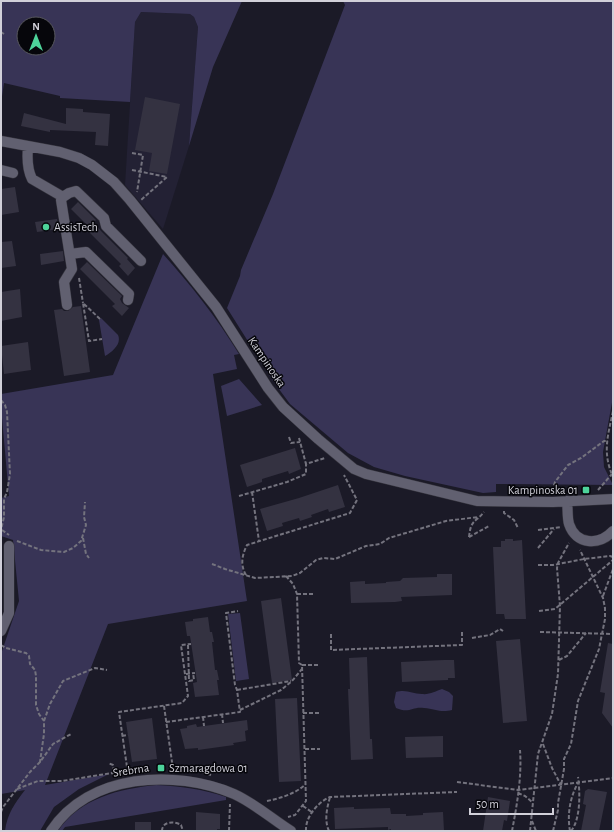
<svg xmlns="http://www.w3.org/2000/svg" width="614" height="832" viewBox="0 0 614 832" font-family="'Alegreya Sans',sans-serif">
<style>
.built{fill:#232134}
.green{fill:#383456;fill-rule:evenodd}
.building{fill:#343241}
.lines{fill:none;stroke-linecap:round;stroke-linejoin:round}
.minor-casing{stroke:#37363f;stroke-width:11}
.path{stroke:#74737e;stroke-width:2;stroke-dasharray:4 2;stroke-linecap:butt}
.minor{stroke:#616070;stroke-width:10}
.poi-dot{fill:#4dd39a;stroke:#06060b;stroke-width:1.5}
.labels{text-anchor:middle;stroke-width:3;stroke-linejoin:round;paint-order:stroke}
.poi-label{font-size:12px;fill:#d1d0d9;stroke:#06060b;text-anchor:start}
.street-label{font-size:12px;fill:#d1d0d9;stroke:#06060b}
</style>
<rect width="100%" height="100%" fill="#1b1a27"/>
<path class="built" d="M141,12l49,2 4,3 4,10 -9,119 -26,83 -38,-44 10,-163z"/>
<path class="green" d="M1,1h241l-29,66 -24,79 9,-119 -4,-10 -4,-3 -49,-2 -6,10 -5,80 -70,-4v-2l-56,-13 -3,20zM24,24h24v24h-24z
M343,1h270v396l-10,55 1,15 9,18 -117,-1v8l-13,1 -78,-17 -31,-9 -26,-14 -58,-49 -17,-23 -46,-73 13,-32 1,-6 32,-76 72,-189z
M163,254c28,31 54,64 76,100l-5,1 3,14 -24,5 34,227 -139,23 -63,161 64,-11 -30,15 -25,18 -14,24h-35c2,-17 10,-28 20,-41l-24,4v-140l18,-53 -6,-61 -12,-4v-38l8,-2 -7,-78 -1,-24 112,-19z
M101,318l17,17c4,9 -6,17 -13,21l-6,-36z
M239,379l23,26 -35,11 -6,-30z
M240,613l9,66 -13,2 -8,-67z
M442,689l7,3 4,4 -1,14c-11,3 -17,-1 -28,-2 -12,-2 -14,6 -28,0l-2,-6 2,-10c11,-3 16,2 26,2 7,1 14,-3 20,-5z
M156,785c24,1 47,4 70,12v3l-161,27 -3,4h-4c22,-33 61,-42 98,-46z"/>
<path class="building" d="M145,97l35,7 -13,70 -18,-3 3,-18 -17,-3z
M66,108l17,1v3l27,2 -2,32 -13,-1 1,-13 -46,-2v2l-29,-6 3,-13 42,11z
M15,187l4,25 -18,3v-26z
M78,202l18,18 -2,2 7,9 27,27 -1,1 8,9 -7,8 -9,-10 2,-2 -35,-35 3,-2 -18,-18z
M57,219l2,10 -22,3 -2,-10z
M12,241l4,25 -15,2v-26z
M63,251l1,10 -23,4 -1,-11z
M87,262l35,34 -2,3 2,4 7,5 -7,8 -10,-10 3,-2 -35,-35z
M20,289l2,28 -21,4v-29z
M81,306l9,66 -26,4 -10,-66 8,-1 2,2h4l5,-4z
M28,342l3,28 -27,4 -3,-28z
M295,448l6,21 -12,5 -1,-3 -26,8v3l-15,5 -7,-22z
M338,485l7,22 -16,5 -1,-3 -17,6 1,2 -12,4 -1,-3 -17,5 1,3 -16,5 -7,-22 39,-11z
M505,539h8v2l9,-1 4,79h-21l-1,-5h-8l-3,-67h8v-6h4z
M437,574h15v21l-51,2 1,4 -7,1 -44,1 -1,-21 15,-1v3l21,-1v-1l14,-1 3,-3 34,-1z
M281,598l11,82 -20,3 -11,-82z
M208,617l2,15h2l2,10h-2l3,28h2l2,10h-2l2,15 -24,2 -2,-14 4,-1 -7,-46h-3l-2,-14 8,-1v-2z
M520,639l7,82 -24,2 -7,-82z
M608,643l5,1v84l-11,-15 3,-20 -5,-1z
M367,657l3,82h2l1,20 -22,1 -3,-71h2l-1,-31z
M444,660h10l1,18h-7v2l-46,2 -1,-20z
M297,698l4,83 -22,1 -4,-83z
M152,718l5,41 -25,3 -6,-40z
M247,720l1,10 -3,1 1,10 -13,2 1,2 -29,4 -7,1v-2l-13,1 -5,-20 7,-1v-2l9,-2 1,3z
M443,736v21l-37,1 -1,-21z
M588,789l19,3 -8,39h-18l5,-26 -3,-1 2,-13z
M488,797l22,4 -3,20 -3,-1 -2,11h-19z
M354,807v2l36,-1 1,6h15v2l17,-1v-2l20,-1 1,19h-53v-2l-3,1v-3l-53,2 -1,-21z
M196,812l24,2v15h-3v2h-21z
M135,822h16v9h-16z"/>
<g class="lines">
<defs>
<path id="minor" d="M1,141l59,11 19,6 13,7 22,17 16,18 86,107 52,81 15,19 35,32 36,30 12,5 111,27 76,1 60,-3
M28,147c-1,11 -1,22 4,32l31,18 -2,3 11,69 -8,13 3,23
M1,170l12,3
M63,197l6,-4 7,-2 28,27 2,8 35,35
M70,254l16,-2 43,42 -1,6
M567,501c1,7 0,16 2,23 7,21 30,22 44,7
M1,631l8,-18v-67
M51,831c38,-58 124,-62 183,-37 20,9 38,25 57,37"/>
</defs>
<use href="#minor" class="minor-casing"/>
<path class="path" d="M1,32l3,2
M132,153l11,2 -6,37
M132,170l35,7 -26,23
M79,278l4,25
M100,319l-17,-16 6,38 13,-2
M1,400l4,5 2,7 3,62 -3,18 -3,7v18l-3,13
M613,411c-5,25 -11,41 0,66
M289,437l2,6 9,-1
M299,438l7,26 19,-6
M598,490l14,-16
M552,491l3,-9 13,-17 13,-7 23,-17h4
M252,492l7,49
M239,496l48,-14 19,-8v-10
M504,511v2l10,7 4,8
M2,530l7,5
M538,530l23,-3
M469,537c2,-18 6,-14 15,-25
M469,537l20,-11
M83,538l3,16 3,4
M17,541l24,9 23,2 9,-4 8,-7 5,-16 -2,-8 1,-15
M538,548l16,-19
M212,564l13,5 30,9 37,-2 8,-3 16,-13 7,-2 12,1 31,-13 14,-2 9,-6 57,-17 32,-4
M538,565h15l31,-6 26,-3 3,1
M246,575c-6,-10 -4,-20 1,-30l103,-32 7,-13 -13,-25
M286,576l7,8 4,10 2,69 3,2 4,136 -11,14 -7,2
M297,594h18
M603,596l10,-27
M539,611l16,-2 58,-49
M540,632l73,2
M331,634v16l131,-5v-15
M472,638l18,-3 10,-6 3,2
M1,645l5,3 20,5 3,3 1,8 5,6 1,6v29l3,9 5,7v13l-4,28
M188,645l1,36 5,-1 -1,-7
M559,660l8,-4 19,-23
M302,665h16
M186,674l9,-1
M237,690l54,-9
M164,706l9,63
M240,710l41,-20 11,-9 10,-12
M303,713h16
M222,714l1,9
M203,717l1,9
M44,721l6,-17 13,-23 32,-13 12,2
M166,722l74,-10 -3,-22 -2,-5 -9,-72 12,-2
M122,736l6,-1
M543,744l9,24 9,17
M305,749h15
M178,769h15l18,6
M129,772l-2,-5 -8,-55 63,-9 6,-7 -7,-51 10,-1
M457,782l61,8 95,-12
M17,789l21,-8h24l50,-8 2,1 -1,-9 -5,-2
M518,793l7,3 7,6
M267,801c14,-3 28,-7 39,-17
M303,806l10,7
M1,812l2,-5 27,-35 10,-10 13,-18 18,-10
M532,821l4,10
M162,831c0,-10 13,-10 19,-6l2,6
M229,831l1,-27
M306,831c-1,-14 12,-29 24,-34l127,-5
M329,831c-5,-11 -2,-23 1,-34
M512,831c5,-26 10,-55 8,-81
M530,831l8,-77 14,-40 6,-40 2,-68 -3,-38 1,-5 11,-20
M553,831l5,-21v-7l6,-34v-10l7,-15 7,-43 21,-52 6,-30v-11l-2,-10 -23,-48
M570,831c-3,-16 0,-34 8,-48
M571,831c10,-12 9,-40 7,-54"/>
<use href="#minor" class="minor"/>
</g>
<g class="poi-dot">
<circle cx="46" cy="227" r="4"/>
<rect x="582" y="486" width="8" height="8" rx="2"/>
<rect x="157" y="764" width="8" height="8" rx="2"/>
</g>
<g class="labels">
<g class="poi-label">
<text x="54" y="231">AssisTech</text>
<text x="578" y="494" text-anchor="end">Kampinoska 01</text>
<text x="169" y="772">Szmaragdowa 01</text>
</g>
<g class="street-label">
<text transform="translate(267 362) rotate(56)" y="4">Kampinoska</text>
<text transform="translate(131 770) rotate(-9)" y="4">Srebrna</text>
</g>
</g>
<rect width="614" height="832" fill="none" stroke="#d1d0d9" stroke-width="4"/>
<g transform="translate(36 36)"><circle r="19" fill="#06060b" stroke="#57575d"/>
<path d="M0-3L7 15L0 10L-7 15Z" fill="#4dd39a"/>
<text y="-6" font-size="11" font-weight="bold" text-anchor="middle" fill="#d1d0d9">N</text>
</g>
<path d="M470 808v6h83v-6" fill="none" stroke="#d1d0d9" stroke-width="2"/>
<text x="476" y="808" font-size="12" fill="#d1d0d9" stroke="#06060b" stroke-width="3" paint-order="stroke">50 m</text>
</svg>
